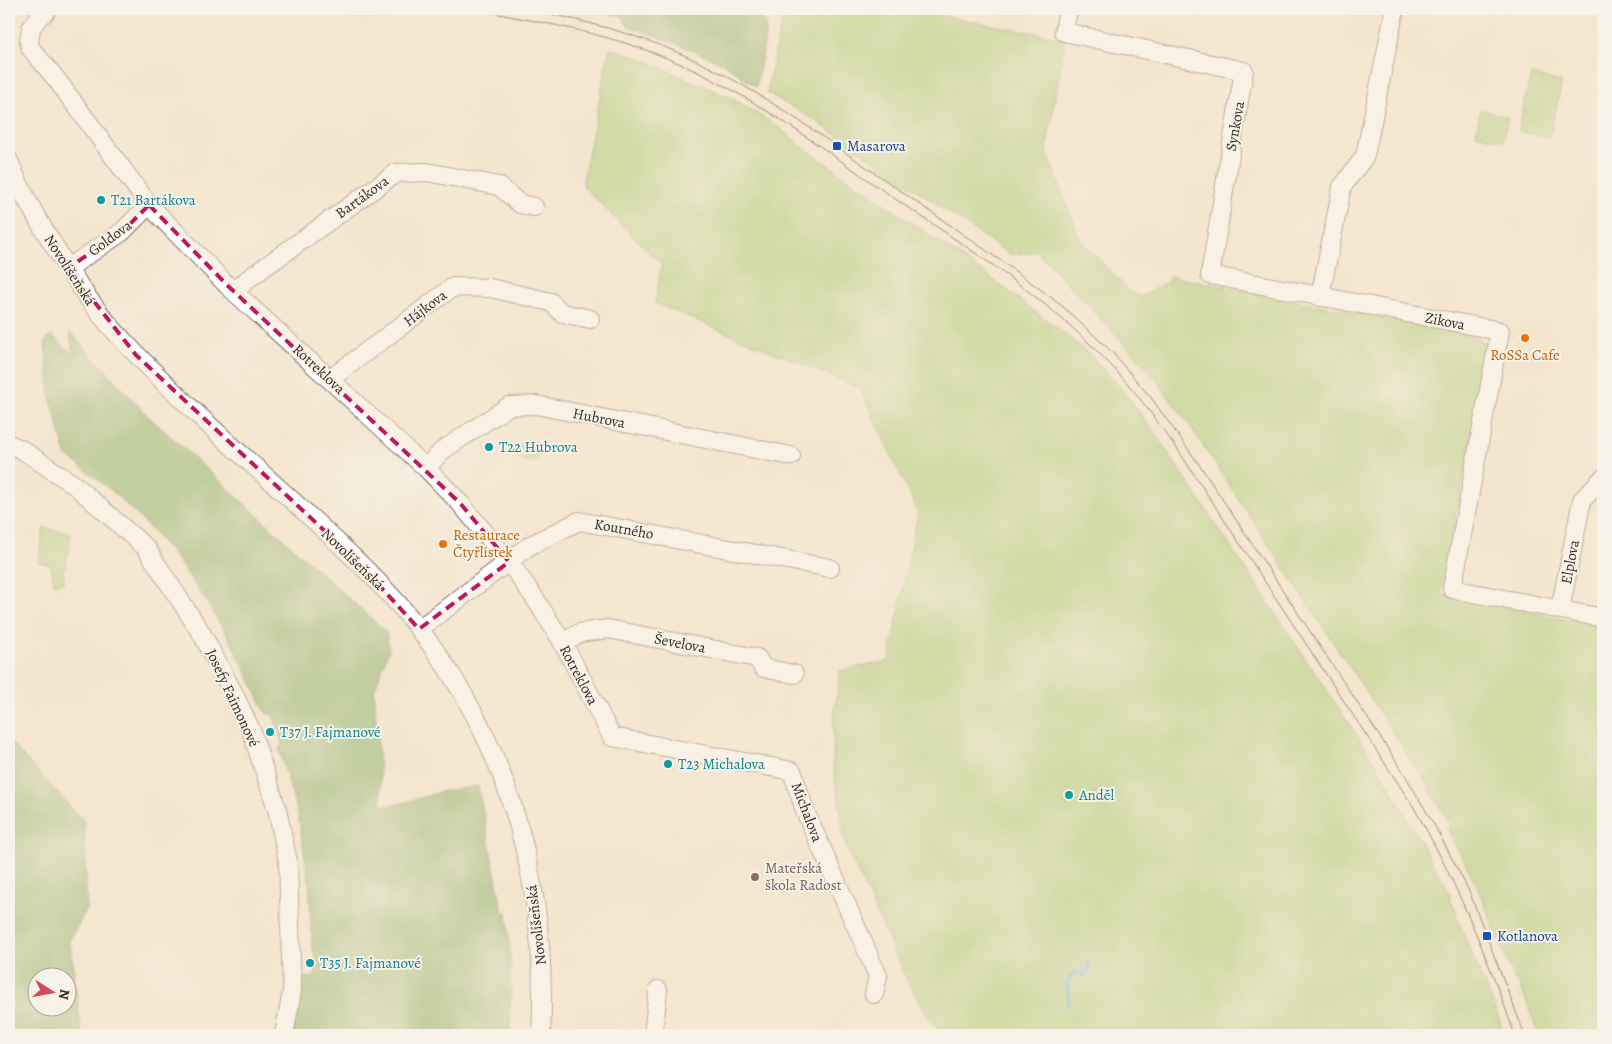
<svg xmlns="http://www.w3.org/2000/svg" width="1612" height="1044" viewBox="0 0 1612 1044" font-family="Alegreya,serif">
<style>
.green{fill:#a8cd77;stroke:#727c4a}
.forest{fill:#86b068;stroke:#606d43;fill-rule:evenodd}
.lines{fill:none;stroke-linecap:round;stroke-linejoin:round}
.stream{stroke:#62a5d6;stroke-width:4.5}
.minor-casing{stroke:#7c6b5c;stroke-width:20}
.minor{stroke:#fff;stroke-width:18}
.tram{stroke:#3b2a1e;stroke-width:1}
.marked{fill:none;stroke:#c2185b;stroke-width:4;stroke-dasharray:10 6;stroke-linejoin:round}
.transit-dot{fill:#1a4fb4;stroke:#f7f3e8;stroke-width:2}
.culture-dot{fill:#0f9aa8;stroke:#f7f3e8;stroke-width:2}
.food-dot{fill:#e8710a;stroke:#f7f3e8;stroke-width:2}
.education-dot{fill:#8d6e63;stroke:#f7f3e8;stroke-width:2}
.labels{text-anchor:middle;stroke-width:4;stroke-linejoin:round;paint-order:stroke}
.street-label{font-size:15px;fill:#3b2a1e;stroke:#f7f3e8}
.transit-label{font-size:15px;fill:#164399;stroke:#f7f3e8;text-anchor:start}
.culture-label{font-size:15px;fill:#0d838f;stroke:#f7f3e8;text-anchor:start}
.food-label{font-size:15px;fill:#c56008;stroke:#f7f3e8}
.education-label{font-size:15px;fill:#785e54;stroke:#f7f3e8;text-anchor:start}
</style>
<rect width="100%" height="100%" fill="#f7f3e8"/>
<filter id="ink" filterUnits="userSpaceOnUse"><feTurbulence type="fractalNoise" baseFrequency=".02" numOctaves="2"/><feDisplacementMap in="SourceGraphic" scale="10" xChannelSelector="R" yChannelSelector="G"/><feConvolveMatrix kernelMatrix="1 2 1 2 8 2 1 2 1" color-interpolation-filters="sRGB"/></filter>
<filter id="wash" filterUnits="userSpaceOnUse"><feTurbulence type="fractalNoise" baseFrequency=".0096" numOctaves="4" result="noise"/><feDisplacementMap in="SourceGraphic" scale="20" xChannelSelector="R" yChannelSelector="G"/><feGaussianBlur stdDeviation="1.12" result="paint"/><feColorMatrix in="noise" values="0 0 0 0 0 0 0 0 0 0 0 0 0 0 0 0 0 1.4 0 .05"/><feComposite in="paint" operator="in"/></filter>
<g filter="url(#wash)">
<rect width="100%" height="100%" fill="#f4e5ce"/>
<path class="green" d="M784,9h157l-2,6 122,23v2l4,1 -19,109 35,91 50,52 9,4 29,-16 1,-5 305,60c7,5 12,9 13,18l-47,240 162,33 -1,80h1v328h-64l-21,-55h-3l-40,-99 -26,-48 -2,-6 3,-3 -25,-43 -236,-357 -43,-57 -110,-117 -3,3 -24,1 -194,-134 -48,-27z
M610,48l22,7 101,44 44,27 24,20 191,133 78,59 18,15 33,35 29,38 228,341 73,128 -2,2 8,15 -2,2 43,102 6,19h-561l-9,-10 -27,-45 -61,-134 -13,-81 1,-48 6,-46 49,-10 29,-149 -58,-124 -205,-85 7,-39 -11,-10 -67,-67 -1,-7z
M1531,75l31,7 -13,56 -31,-7z
M1481,110l27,7 -5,23 -27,-6z
M518 451a11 11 0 1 1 22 0a11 11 0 1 1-22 0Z
M44,528l27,5 -6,34h-3l2,14 -10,3 -3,-19 -13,-3z"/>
<path class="forest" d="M578,9h175l13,15 -2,22 -8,41 -33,-24 -48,-20 -49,-18 -3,-9z
M70,332l77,83 239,217 3,17 -15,42 8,115 17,-2 41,-12 38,-6 25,127 4,-1 4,60 -1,63h-218l8,-57 15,-1 1,-19 -4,-12 -3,-65 -11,-66 -19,-66 3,-5 -8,-28 -9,-4 -17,-37 -18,-35 -25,-41 -29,-41 -31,-35 -34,-33 -45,-35 -16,-59 -5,-54 6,-7 22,20z
M9,741l75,80 3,88 -17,31 12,95h-73zM38,976h30v30h-30z"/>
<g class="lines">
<path class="stream" d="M1068,1006c4,-15 -9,-22 8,-34l9,3c7,-4 2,-9 3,-14"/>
</g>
</g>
<g filter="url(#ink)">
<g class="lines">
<defs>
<path id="minor" d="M1068,9l-4,23 180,39 -34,204 290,56 -48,258 151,29
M46,12l-8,6 -7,10 -2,14 2,7 26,31 92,125 79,81 198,182 34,35 49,59 25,35 29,46 49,94 180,34 13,40 73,165 -4,18
M9,161c11,28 26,55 42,80 17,28 34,55 54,79 18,22 39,42 59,62 69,69 146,130 214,200 119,122 172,284 163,453
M68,268l54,-36 27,-27
M235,291l13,-12 148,-106 31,-1 72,14 21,18 14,3
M1320,297l22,-110 23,-31 30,-147
M330,379l123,-92 37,1 61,14 11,11 28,6
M9,444l12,5 56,38 69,61 56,86 32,60 17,36 26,79 11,53 4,129 -8,44
M426,468l17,-18 66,-44 27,-1 255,51
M1560,610l22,-110 21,-22
M419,629l110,-83 50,-25 251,47
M563,643l16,-10 29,-4 149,29 6,10 31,6
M653,1035l5,-45"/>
</defs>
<use href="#minor" class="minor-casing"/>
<use href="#minor" class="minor"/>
<path class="tram" d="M474,9c64,13 129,23 190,48 77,31 144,81 211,128 78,54 162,104 228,172 28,28 52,61 75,93l235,356c42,72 74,150 102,229
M526,9c55,11 109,24 160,47 65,29 124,72 183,113 56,39 112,77 167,117l26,20 50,46 40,47 51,71 199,300 34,58 33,63 56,144"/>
</g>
</g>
<path d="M0 0H1612V1044H0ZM149,205l79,81 232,217 49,59 -90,67 -62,-68 -221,-206 -68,-87 54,-36z" fill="#f4e5ce" fill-opacity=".55" fill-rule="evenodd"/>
<path class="marked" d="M149,205l79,81 232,217 49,59 -90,67 -62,-68 -221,-206 -68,-87 54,-36z"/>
<g class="transit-dot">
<rect x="832" y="141" width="10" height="10" rx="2.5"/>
<rect x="1482" y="931" width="10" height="10" rx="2.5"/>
</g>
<g class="culture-dot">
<circle cx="101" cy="200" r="5"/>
<circle cx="489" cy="447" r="5"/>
<circle cx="270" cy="732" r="5"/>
<circle cx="668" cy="764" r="5"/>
<circle cx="1069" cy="795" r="5"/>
<circle cx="310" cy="963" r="5"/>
</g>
<g class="food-dot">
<circle cx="1525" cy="338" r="5"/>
<circle cx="443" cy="544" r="5"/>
</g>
<circle class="education-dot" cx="755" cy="877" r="5"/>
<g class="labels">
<g class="street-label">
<text transform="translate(1235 126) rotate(-80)" y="5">Synkova</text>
<text transform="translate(362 197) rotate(-36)" y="5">Bartákova</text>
<text transform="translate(110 238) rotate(-36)" y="5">Goldova</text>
<text transform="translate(70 270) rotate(57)" y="5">Novolíšeňská</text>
<text transform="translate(425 308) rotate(-37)" y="5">Hájkova</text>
<text transform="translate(1445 321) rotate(11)" y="5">Zikova</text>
<text transform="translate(319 369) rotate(43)" y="5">Rotreklova</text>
<text transform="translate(599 418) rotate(11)" y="5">Hubrova</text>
<text transform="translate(624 529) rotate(10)" y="5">Koutného</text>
<text transform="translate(353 559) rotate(44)" y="5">Novolíšeňská</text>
<text transform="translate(1570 562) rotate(-79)" y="5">Elplova</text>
<text transform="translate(680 643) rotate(11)" y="5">Ševelova</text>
<text transform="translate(579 675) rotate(62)" y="5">Rotreklova</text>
<text transform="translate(233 698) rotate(65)" y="5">Josefy Faimonové</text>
<text transform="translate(807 812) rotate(69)" y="5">Michalova</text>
<text transform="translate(536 925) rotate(-97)" y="5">Novolíšeňská</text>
</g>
<g class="transit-label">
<text x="847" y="151">Masarova</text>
<text x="1497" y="941">Kotlanova</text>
</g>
<g class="culture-label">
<text x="111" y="205">T21 Bartákova</text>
<text x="499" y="452">T22 Hubrova</text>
<text x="280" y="737">T37 J. Fajmanové</text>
<text x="678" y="769">T23 Michalova</text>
<text x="1079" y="800">Anděl</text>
<text x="320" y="968">T35 J. Fajmanové</text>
</g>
<g class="food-label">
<text x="1525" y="360">RoSSa Cafe</text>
<text x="453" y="540" text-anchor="start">Restaurace<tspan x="453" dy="17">Čtyřlístek</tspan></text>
</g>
<g class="education-label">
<text x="765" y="873">Mateřská<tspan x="765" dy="17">škola Radost</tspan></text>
</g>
</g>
<rect width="1612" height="1044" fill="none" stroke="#f7f3e8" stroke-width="30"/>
<g transform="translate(52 992) rotate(101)"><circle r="24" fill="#f7f3e8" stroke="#aca397"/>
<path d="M0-4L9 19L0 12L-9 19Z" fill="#d1495b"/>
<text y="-8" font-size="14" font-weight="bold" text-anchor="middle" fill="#3b2a1e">N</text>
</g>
</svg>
